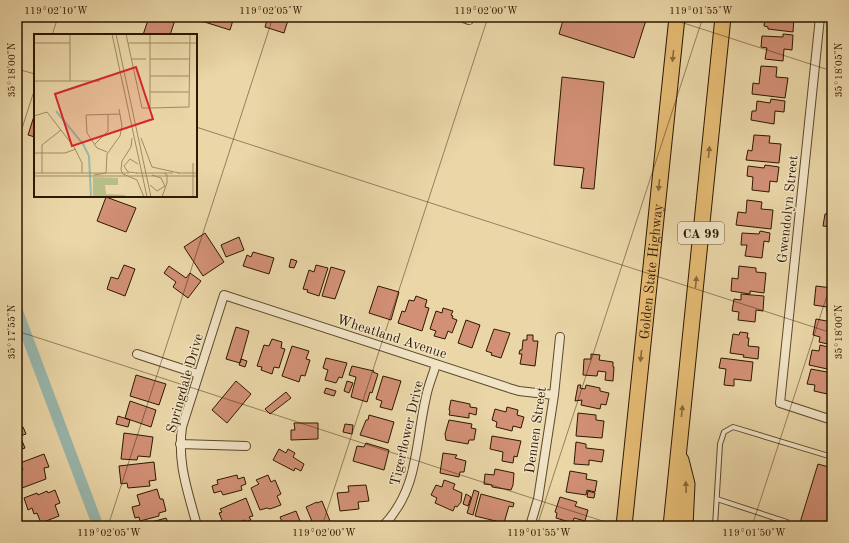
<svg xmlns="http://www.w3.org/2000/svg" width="849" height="543" viewBox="0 0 849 543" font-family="'Old Standard TT',serif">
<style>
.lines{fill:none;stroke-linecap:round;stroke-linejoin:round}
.canal{stroke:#99b8ae;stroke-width:11}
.building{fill:#d29076;stroke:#2e1800}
.service-casing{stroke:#5d482a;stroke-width:6}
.minor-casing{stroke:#5d482a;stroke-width:10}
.motorway-casing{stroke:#2e1800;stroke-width:17}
.service{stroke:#f1e4c6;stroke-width:4}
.minor{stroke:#f1e4c6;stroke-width:8}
.motorway{stroke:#e5bb74;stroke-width:15}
.oneway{fill:#8a6a3a}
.ticks{fill:none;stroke:#2e1800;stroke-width:1;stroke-opacity:0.45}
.labels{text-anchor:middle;stroke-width:3;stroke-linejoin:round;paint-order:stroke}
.shield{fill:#f1e4c6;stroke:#68553b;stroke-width:1}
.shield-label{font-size:13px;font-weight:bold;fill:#2e1800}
.street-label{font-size:14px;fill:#2e1800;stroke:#f1e4c6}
.inset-river{fill:none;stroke:#99b8ae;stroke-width:2}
.inset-road{fill:none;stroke:#9f8a64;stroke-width:1}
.view{fill:#d62828;fill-opacity:0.15;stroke:#d62828;stroke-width:2}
.inset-edge{fill:none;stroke:#2e1800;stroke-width:2}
.neatline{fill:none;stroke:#2e1800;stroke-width:1.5}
.ticks-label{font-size:10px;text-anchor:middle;fill:#2e1800}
</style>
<rect width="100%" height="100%" fill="#ead6a7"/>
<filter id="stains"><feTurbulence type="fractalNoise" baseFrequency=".005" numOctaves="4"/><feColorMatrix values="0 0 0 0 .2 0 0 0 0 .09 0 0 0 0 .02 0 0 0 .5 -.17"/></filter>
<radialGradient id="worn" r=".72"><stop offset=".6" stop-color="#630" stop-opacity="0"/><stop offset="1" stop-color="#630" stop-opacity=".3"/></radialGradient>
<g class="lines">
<path class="canal" d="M17,310l81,216"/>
</g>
<path class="building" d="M17,17h7l-7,21z
M149,17h27l-6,18h-27z
M196,17h38l-4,13 -35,-11z
M268,17h21l-5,16 -19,-6z
M564,17h83l-13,41 -75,-24z
M765,17h29l-1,15 -25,-3v-2l-4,-1z
M783,34l10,1 -1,15 -8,-1 -1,12 -18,-2 2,-11 -6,-1 1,-11 21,1z
M761,66l16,1 -1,10 12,1 -3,20 -33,-4 1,-11 6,1z
M562,77l42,5 -10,107 -13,-1 3,-20 -30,-3z
M771,99l14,2 -1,11 -9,-1 -1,13 -23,-4 1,-9h4l1,-10 13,2z
M35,113v24l-7,-2z
M754,135l16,1 -1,7 12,1 -2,19 -33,-3 2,-10 4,1z
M765,165l14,2 -2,15 -7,-1 -1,11 -17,-2 1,-13 -6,-1 1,-10 16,2z
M106,197l30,11 -10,24 -29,-11z
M747,200l15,2 -1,7 12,1 -2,19 -35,-4 2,-13 8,1z
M828,205h4v22l-9,-1 2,-12h2z
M760,231l10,2 -1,9 -5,-1 -2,17 -17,-2 2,-11h-6l1,-12 17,1z
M205,233l19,29 -21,14 -19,-29z
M239,237l5,13 -18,7 -5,-12z
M253,252l21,6 -5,16 -26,-8 4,-11 4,2z
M291,259l6,2 -3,7 -5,-1z
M124,265l11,4 -10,27 -18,-7 4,-12 7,2z
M316,265l12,3 -9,28 -12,-4 1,-2 -5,-1 6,-19 5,2z
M169,266l17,12 4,-5 11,8 -13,17 -15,-11 3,-5 -12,-9z
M739,266l17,2v4l10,1 -2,20 -14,-2v3l-19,-3 1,-13 6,1z
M331,267l14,4 -10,28 -13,-3z
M378,286l21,6 -8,28 -22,-7z
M816,286l16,2v26l-5,-1v-6l-13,-2z
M741,294l23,2 -1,15 -7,-1 -1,12 -17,-2 1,-8 -7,-1 2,-12 7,1z
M416,296l11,4 -2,7 4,1 -7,23 -24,-8 4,-12 3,1 4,-12 5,1z
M443,308l10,3 -2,4 2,1 -1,2 5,2 -5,13 -4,-2 -3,8 -11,-3 2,-5 -6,-2 6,-18 6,2z
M816,319l16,3v23l-13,-3 1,-5 -7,-2z
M466,320l14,5 -8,23 -14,-5z
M236,327l13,4 -9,32 -14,-4z
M494,329l16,4 -9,25 -10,-3 1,-2 -6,-2z
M740,332l8,1 -1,5h2l-1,8 11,1 -1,12 -15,-2 1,-2 -14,-2 3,-19 6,1z
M527,335h6v6h5l-3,25 -15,-2 2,-10h-3l1,-4h2l1,-10h4z
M272,339l10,3 -1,6 4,1 -6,19 -5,-1 -2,7 -11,-4 1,-3 -5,-1 7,-21 5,1z
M820,345l12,3v22l-23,-5 3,-15 7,1z
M292,346l17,5 -3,8 4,1 -5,16 -4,-1 -2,7 -17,-6z
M591,354l9,1 -1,5 14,2v5h1l-1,14 -8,-1 1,-8 -8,-1 -1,5 -14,-1 1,-16h7z
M326,358l21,5 -5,15 -3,-1 -3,6 -11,-3 3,-10 -5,-2z
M721,358l32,4 -2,19 -17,-2v7l-10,-1 2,-16 -7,-1z
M241,359l6,2 -2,6 -6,-2z
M352,366l22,5 -1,1 5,2 -6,19 -2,-1 -3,10 -16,-5 5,-20 -7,-2z
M811,369l21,4v22l-18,-4 1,-6 -8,-1z
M136,375l30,9 -7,21 -29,-9z
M383,376l18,5 -9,29 -12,-3 2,-6 -6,-2z
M236,381l15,13 -24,29 -15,-13z
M347,381l6,2 -4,10 -5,-2z
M578,385h3l-1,3 5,1 1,-4 14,3v3l9,2 -3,12 -5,-1 -1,5 -19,-4 1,-5 -7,1z
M326,388l10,3 -2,5 -10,-3z
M286,392l5,6 -21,16 -5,-5z
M451,400l19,4v3l7,1 -1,7 -7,-2v5l-20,-3 1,-4 -1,-1z
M130,401l26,9 -5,17 -26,-9z
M507,407l11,3 -1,5 7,2 -3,11 -8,-2 -1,5 -16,-4 1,-5 -5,-2 3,-11 11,3z
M578,413l18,2v5l8,1 -2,17 -26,-2z
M369,415l25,7 -6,21 -28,-8 6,-15h2z
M118,416l12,4 -2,7 -12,-3z
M449,420l23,4 -1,4 5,1 -2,11h-5l-1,4 -22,-4 -1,-6z
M294,423h24v16l-27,1v-10h4z
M345,424l8,1 -1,9 -9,-2z
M17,427v2l6,-2 3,7 -6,2 5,12 -8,3z
M124,433l29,4 -3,20 -12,-1 -1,4 -16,-1z
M492,436l29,5 -4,16 -3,-1 -1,7 -11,-2 1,-9 -13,-3z
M576,442l10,2v4l18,2 -2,12 -13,-2v5l-15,-1z
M366,443l23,7 -5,20 -31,-9 4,-15 7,1z
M279,449l7,4 2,-4 7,4 -2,4 11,7 -3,7 -6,-3 -1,3 -21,-11z
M443,453l14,2 -2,3 11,3 -2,11h-4l-1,5 -19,-4z
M44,454l5,13 -5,1 2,11 -24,9 -5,-12v-3l6,-3 -3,-7z
M154,462l2,18 -7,1 1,5 -22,2 -1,-5 -6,1 -2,-18z
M818,464l14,4v58h-33z
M495,469l19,4 -1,12 -2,5 -19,-3v-2l-8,-1 1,-10 9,1z
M570,471l17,3 -1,5 11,2 -2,11 -8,-2 -1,5 -20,-3z
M237,475l1,4 6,-2 2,7 -5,2 1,4 -19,5 -2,-4 -7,2 -2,-7 6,-2 -1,-4z
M268,475l3,7 4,-2 6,14 -4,2 4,9 -11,4 -3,-1 -7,2 -9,-22 8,-4 -3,-4z
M444,480l11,4 -2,5 9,4 -1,9 -4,5 -2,-1 -2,5 -18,-8 2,-5 -6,-3 5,-10 6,2z
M366,485l3,16 -11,1 1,7 -19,2 -3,-18 12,-1 -1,-6z
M157,489l3,10h3l3,12 -7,2v3l-19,5 -1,-4 -4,1 -3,-11 8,-2 -3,-10z
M55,490l5,13 -5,2 4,11 -18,7 -4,-10 -3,1 -2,-6 -4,2 -4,-12 13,-5 1,2 9,-4 1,2z
M474,490l5,2 -6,23 -6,-2z
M588,491l7,2 -1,5 -7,-1z
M466,494l5,3 -3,9 -5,-2z
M481,494l33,9 -1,4 -4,-1 -5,17 -29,-7z
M560,497l17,5 -2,4 13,4 -3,11 -11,-3 -1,5 -17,-5 1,-5 -2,-1z
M246,498l7,18 -4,1 2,3 -5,2 -1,-2 -14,6h-4l-1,-2 -2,1 -5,-12 3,-1 -2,-3z
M322,501l10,25h-18l-8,-19 11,-5v1z
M296,511l6,15h-19h1l-4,-9z
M166,518l4,8h-32z"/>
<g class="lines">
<defs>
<path id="service" d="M717,499l70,23 -2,4
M715,526l5,-82 4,-12 9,-5 99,30"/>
<path id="minor" d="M461,17l8,3
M820,17l-40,386 52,17
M137,354l61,20
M180,444l66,2
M197,526c-9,-35 -20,-62 -15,-99l42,-132 285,93 10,3 35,4
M383,526c36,-37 32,-82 43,-129 2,-11 7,-22 10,-33
M530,526l8,-27 16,-104 6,-58"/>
<g id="motorway">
<path d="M681,460l6,24 -2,42"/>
<path id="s1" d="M624,526l53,-509"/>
<path d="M671,526l52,-509"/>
</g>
</defs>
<use href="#service" class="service-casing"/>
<use href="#minor" class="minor-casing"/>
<use href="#motorway" class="motorway-casing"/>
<use href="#service" class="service"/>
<use href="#minor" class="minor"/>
<use href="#motorway" class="motorway"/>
</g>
<defs><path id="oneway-solid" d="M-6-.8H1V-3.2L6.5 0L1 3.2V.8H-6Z"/></defs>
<g class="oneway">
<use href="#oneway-solid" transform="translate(673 56) rotate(96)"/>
<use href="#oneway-solid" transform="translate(709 152) rotate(-84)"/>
<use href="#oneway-solid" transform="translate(659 185) rotate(96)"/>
<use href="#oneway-solid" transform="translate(696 282) rotate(-84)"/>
<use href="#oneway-solid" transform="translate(641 356) rotate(96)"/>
<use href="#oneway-solid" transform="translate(682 411) rotate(-84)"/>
<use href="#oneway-solid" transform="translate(686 487) rotate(-92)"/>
</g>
<path class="ticks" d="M665,17l167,54M52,35l6,-18M17,69l18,5M196,127l636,206M17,144l18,-56M17,331l601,195M108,526l165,-509M322,526l166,-509M537,526l166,-509M752,526l80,-246"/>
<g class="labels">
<rect class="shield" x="678" y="222" width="46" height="22" rx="3"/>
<g class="shield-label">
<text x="701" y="238">CA 99</text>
</g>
<g class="street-label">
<text transform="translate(787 209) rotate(-84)" y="5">Gwendolyn Street</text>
<text dy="5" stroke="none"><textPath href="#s1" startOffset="256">Golden State Highway</textPath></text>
<text transform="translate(392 336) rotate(18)" y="5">Wheatland Avenue</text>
<text transform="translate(184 383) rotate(-74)" y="5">Springdale Drive</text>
<text transform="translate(535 430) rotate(-82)" y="5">Dennen Street</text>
<text transform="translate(406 433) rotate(-77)" y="5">Tigerflower Drive</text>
</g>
</g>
<g transform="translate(34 34)">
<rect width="163" height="163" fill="#ead6a7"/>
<path d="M59,143l25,1v7h-13l1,9 19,1 1,2h-33z" fill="#b7bd87"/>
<path class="inset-river" d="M22,77l27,33 6,12 2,41"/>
<path class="inset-road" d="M36,0v47M78,0l35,163M82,0l35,163M92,0l16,74h8l39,-1 1,-73M0,9h36M94,9h69M98,25h14M116,25h39M116,42h39M0,47h66M116,58h39M116,74v-74M0,82l13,-4 27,35 8,16v10M98,104l-1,9 -9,14 -1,9 2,4 14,6 7,17M107,104l11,29 27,6M60,111l14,-14v-16M73,118l-10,-4 -10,-15 -1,-18 34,-1M0,119h31l11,-4M0,139h95M8,139v-28l19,-15M102,139h37M103,139l-9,-1 -4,-6 6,-7 8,5M144,139h19M60,141l12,-2 1,-19 13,-18 2,-10 -3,-17M0,142h163M116,151l7,6 8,-5 -4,-8 -9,-3M128,163l5,-14v-8l-3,-2M159,163v-34"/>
<path class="view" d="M102,33l17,52 -81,27 -17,-52z"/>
<rect width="163" height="163" class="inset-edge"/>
</g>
<rect width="849" height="543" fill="none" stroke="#ead6a7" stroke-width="44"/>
<rect x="22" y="22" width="805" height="499" class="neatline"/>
<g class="ticks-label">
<text x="56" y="14">119°02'10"W</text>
<text x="271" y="14">119°02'05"W</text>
<text x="486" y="14">119°02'00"W</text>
<text x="701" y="14">119°01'55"W</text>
<text transform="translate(838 70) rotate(-90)" y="4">35°18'05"N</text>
<text transform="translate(11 70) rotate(-90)" y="4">35°18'00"N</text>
<text transform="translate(838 332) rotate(-90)" y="4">35°18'00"N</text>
<text transform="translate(11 332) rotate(-90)" y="4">35°17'55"N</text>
<text x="109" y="536">119°02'05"W</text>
<text x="324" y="536">119°02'00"W</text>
<text x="539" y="536">119°01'55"W</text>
<text x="754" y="536">119°01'50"W</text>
</g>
<rect width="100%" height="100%" filter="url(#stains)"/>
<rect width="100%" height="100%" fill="url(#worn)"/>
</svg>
